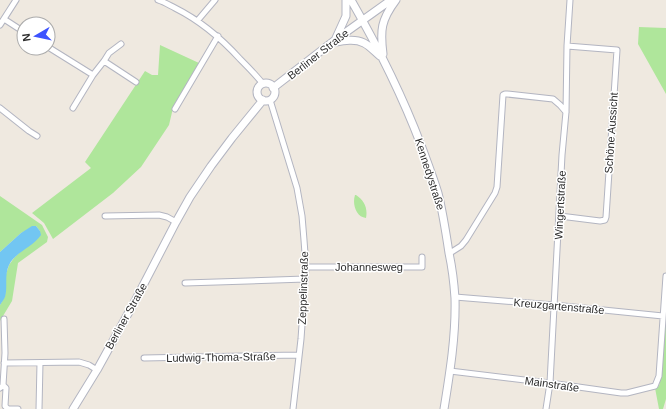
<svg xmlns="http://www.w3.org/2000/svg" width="666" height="409" viewBox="0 0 666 409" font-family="Arial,sans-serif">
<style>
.green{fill:#afe69b}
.water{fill:#72c6f2}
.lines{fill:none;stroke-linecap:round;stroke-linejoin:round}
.street-casing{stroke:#b3b5c1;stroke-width:7}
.secondary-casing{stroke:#b3b5c1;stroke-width:9}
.street{stroke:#fff;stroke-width:5}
.secondary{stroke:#fff;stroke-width:7}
.labels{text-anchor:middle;stroke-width:3;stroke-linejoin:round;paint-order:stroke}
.street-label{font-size:11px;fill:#2d2d2d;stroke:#fff}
</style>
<rect width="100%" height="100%" fill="#efe9e0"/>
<path class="green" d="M639,27l27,1v66l-28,-50z
M160,45l39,18 -26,45 -4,17 -28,42 -28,26 -60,46 -9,-16 -12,-10 59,-45 -6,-6 60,-91 7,4h6z
M355,195h1c8,5 12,13 10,23 -10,-1 -14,-14 -11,-23z
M0,196l42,29 6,12 -1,5 -29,21 -6,38 -12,20v-16l5,-9 1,-22 3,-9 5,-7 26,-27 -4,-5 -15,7 -21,19z
M666,314v85l-3,10h-4l-4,-21 4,-2 2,-9z"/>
<path class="water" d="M32,226h4l4,5 1,4c-9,13 -26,17 -32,30 -5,11 -1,21 -4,32 -1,2 -3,5 -5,8v-53l21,-19z"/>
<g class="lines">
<defs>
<path id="street" d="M158,0c6,2 11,5 17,8 26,13 45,29 65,51 8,8 16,16 23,25
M4,19l20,13
M198,20l17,-20
M0,25l16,-25
M48,47l45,28
M104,61l32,21
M270,100l27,88 5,28 2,24 2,27 -5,72 -8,70
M0,108l29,23 8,5
M73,108l20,-33 11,-14 5,-8 12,-9
M175,109l43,-73
M105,216l54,-1 8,2 9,5
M560,216l40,5 5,-1 1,-3 11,-167 -50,-4
M450,253l11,-7 5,-6 29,-47 2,-6 6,-92 2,-1h2l46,5 7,6 6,7
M306,267h116v-10
M185,283l120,-4
M455,297l99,8 109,11
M144,358l155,-3
M4,363l75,-1 10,3 8,5
M450,371l100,12 71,10h6l28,-7 4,-10 7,-100
M3,385l3,3 -1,18 3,3h10
M0,388l3,-2v-1l2,-32 -1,-34
M39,409l1,-46
M546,409l4,-26 12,-228 4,-43 1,-66 3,-46"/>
<path id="secondary" d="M351,0c27,47 51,95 70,145 6,16 12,32 17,48 5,20 8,40 11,60 3,14 5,30 6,45 1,37 -5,74 -11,111
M336,38l10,-22v-16
M331,43c11,-2 23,-5 33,0 6,3 11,9 16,13
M383,54c-3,-24 -2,-34 13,-54
M257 92a9 9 0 1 1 18 0a9 9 0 1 1-18 0Z
M273,88l62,-48 56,-40
M73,409l24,-39 38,-69 41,-79 14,-25 21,-31 21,-28 31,-38"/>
</defs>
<use href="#street" class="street-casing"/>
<use href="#secondary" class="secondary-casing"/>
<use href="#street" class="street"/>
<use href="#secondary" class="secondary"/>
</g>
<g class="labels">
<g class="street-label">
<text transform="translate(318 54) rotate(-38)" y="4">Berliner Straße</text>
<text transform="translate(611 133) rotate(-86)" y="4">Schöne Aussicht</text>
<text transform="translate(430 174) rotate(72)" y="4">Kennedystraße</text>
<text transform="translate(560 205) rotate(-87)" y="4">Wingertstraße</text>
<text x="369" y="271">Johannesweg</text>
<text transform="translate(303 288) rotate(-88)" y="4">Zeppelinstraße</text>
<text transform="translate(559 306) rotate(5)" y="4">Kreuzgartenstraße</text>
<text transform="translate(126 316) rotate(-61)" y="4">Berliner Straße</text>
<text transform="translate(221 357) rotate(-1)" y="4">Ludwig-Thoma-Straße</text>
<text transform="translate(552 384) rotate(8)" y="4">Mainstraße</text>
</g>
</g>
<g transform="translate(36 36) rotate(261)"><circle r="19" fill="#ffffff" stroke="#ababab"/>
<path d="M0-3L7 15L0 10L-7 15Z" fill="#3d53fe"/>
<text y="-6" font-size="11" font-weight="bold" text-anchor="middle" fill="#2d2d2d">N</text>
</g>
</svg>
